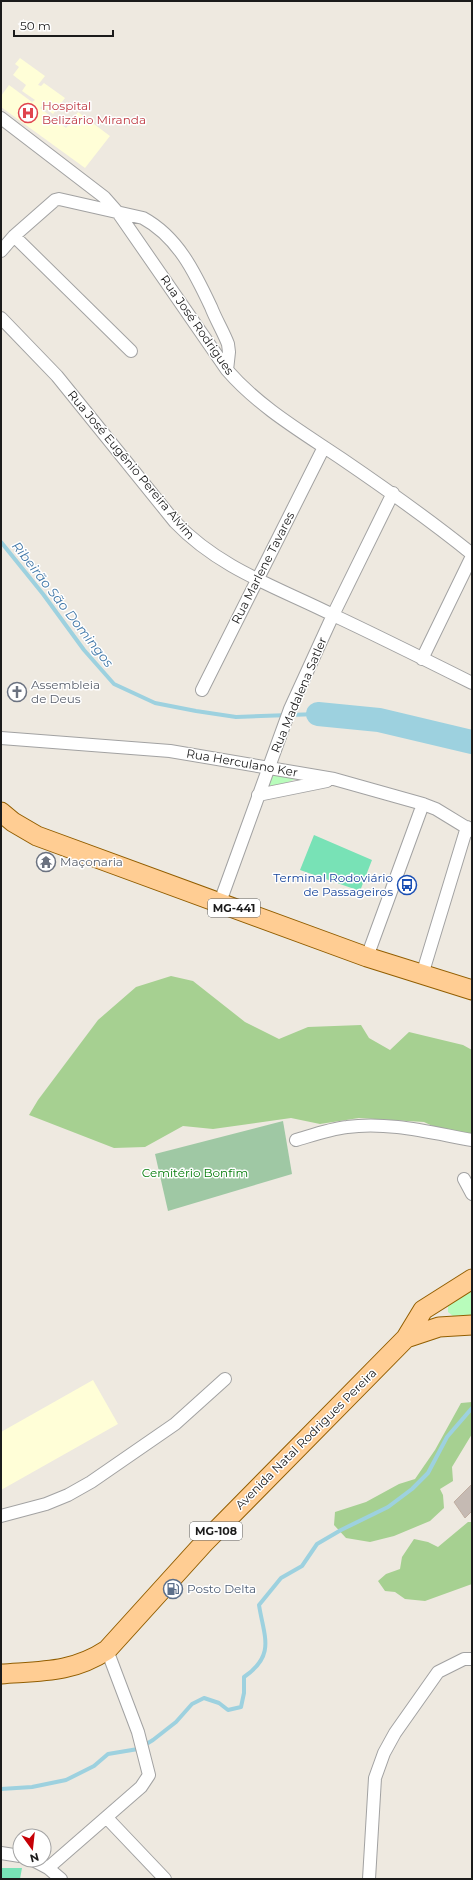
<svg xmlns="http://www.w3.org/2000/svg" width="473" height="1880" viewBox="0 0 473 1880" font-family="Montserrat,sans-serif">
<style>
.education{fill:#fffed7}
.forest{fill:#a6d091}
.cemetery{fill:#9fc8a4}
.park{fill:#b8fcbb}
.pitch{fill:#78e2b6}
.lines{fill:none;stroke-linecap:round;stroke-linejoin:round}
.stream{stroke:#9dd1df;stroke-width:4}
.river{stroke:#9dd1df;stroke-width:24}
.building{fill:#c5bab3;stroke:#c0aea1}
.street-casing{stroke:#a2a2a2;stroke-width:14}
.primary-casing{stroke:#925e00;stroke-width:21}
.street{stroke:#fff;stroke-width:12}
.primary{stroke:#ffcd93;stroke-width:19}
.labels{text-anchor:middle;stroke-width:3;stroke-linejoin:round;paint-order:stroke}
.shield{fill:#fff;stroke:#5f5f5f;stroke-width:1}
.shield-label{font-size:11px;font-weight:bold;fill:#1b1b1b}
.health-label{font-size:12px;fill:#be3a42;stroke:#fff;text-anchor:start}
.street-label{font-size:12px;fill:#1b1b1b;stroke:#fff}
.worship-label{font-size:12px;fill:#5b616d;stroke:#fff;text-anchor:start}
.transit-label{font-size:12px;fill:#164399;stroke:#fff;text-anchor:end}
.park-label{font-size:12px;fill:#057d0b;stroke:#fff}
.service-label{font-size:12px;fill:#4e5e75;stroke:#fff;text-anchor:start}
.water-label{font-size:13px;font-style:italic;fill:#4077a7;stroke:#fff}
</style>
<rect width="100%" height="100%" fill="#eee9e0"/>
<path class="education" d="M20,58l25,18 -7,9 3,1 3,-3 21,15 -12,16 -11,-8 -2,2 26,20 12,-16 32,24 -25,32 -84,-61v-11l8,-11 23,17 3,-2 -13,-9 4,-6 -13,-10 6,-8 -4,-3z
M93,1380l25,44 -117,66v-58z"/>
<path class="forest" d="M171,976l22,5 52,41 34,17 29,-12 53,-2 8,13 21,12 19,-18 54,13 9,5v84l-31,-4 -17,-8 -65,-4 -39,6 -29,-6 -78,11 -30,-3 -38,21 -31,1 -85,-33 9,-15 60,-80 38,-33z
M472,1402v32l-20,33 1,14 -13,8 3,6 1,13 -14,13 -36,15 -24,6 -24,-4 -12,-13 1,-13 31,-10 33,-18 16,-5 20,-29 26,-47z
M468,1522h4v62l-47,17 -20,-2 -10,-7 -10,-1 -7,-10 8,-7 14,-5 2,-12 12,-18 14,3 10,5z"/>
<path class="cemetery" d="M283,1121l9,53 -124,37 -13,-57z"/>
<path class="park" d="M271,774l33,2 -40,15z
M472,1288v27l-19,1 -5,-4v-10z"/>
<path class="pitch" d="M314,835l58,25 -12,31 -60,-21z
M1,1868h21l-2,11h-19z"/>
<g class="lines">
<path class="stream" d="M1,542l42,52 41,56 30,34 41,19 41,8 40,6 82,-3
M1,1789l31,-2 34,-7 28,-14 14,-12 30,-5 15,-9 23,-18 16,-18 12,-6 15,5 9,7 13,-3 3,-14v-16c32,-22 20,-40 15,-72l22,-27 21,-12 15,-22 24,-14 47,-23 24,-18 16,-16 19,-36 25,-29"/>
<path class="river" d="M318,714l61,6 93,22"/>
</g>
<path class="building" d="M472,1484v27l-7,7 -11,-16z"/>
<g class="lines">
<defs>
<path id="street" d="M1,118l103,79 15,17 108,156c32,37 75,62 115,89 44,30 88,61 130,95
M14,236l117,115
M1,251l13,-15 41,-36 4,-1 84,19c35,19 52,55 68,89 5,13 12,24 17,37l1,8 -2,18
M1,318l56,58 118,146c45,47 102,65 158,93 47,22 93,45 139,68
M422,659l50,-103
M202,690l122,-243
M1,738l169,13 164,28 89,25 13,5 36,22
M258,795l69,-14
M220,902l70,-193 43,-94 60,-122
M367,957l56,-153
M422,975l45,-148
M296,1140c17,-5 34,-11 51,-13 41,-6 85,6 125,13
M464,1179l8,15
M1,1516l45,-12 22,-9 23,-13 84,-58 50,-45
M107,1818l58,61
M1,1853l19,3
M33,1860l15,8 13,11
M48,1868l93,-81 8,-12 -11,-43 -31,-82
M369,1879l6,-101 9,-25 11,-20 43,-61 26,-13h8"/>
<path id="primary" d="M1,812l12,10 24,14 330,121 105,33
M406,1338l33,-11 33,-2
M1,1674c40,-3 71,-1 106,-24l97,-107 202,-205 17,-28 49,-31"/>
</defs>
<use href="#street" class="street-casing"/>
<use href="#primary" class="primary-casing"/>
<use href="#street" class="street"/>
<use href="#primary" class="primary"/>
</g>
<defs>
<symbol id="hospital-ring" viewBox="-11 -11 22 22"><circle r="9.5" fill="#fff" stroke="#e0444e" stroke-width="1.5"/><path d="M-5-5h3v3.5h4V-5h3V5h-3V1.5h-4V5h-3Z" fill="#e0444e"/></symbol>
<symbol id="church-ring" viewBox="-11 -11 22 22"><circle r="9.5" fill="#fff" stroke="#6b7280" stroke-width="1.5"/><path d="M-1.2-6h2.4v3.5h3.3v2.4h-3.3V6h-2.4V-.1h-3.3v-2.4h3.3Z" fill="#6b7280"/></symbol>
<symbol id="temple-ring" viewBox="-11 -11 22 22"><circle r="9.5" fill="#fff" stroke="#6b7280" stroke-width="1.5"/><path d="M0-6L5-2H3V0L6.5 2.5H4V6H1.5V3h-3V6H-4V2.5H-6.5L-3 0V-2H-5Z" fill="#6b7280"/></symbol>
<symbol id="bus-ring" viewBox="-11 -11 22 22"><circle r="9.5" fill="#fff" stroke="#1a4fb4" stroke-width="1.5"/><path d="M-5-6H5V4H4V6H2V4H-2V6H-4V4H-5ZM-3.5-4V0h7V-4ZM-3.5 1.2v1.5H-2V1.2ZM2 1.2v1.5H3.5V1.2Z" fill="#1a4fb4"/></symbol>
<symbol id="fuel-ring" viewBox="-11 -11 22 22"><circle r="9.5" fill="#fff" stroke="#5c6f8a" stroke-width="1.5"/><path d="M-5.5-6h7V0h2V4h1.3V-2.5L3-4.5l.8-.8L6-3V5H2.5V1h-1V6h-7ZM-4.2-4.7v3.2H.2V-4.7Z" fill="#5c6f8a"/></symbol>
</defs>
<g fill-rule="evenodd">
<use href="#hospital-ring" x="17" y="102" width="22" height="22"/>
<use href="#church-ring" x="6" y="681" width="22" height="22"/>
<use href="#temple-ring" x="35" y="851" width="22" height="22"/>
<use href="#bus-ring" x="396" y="874" width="22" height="22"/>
<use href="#fuel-ring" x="162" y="1578" width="22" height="22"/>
</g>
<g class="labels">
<g class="shield">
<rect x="208" y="899" width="52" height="18" rx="3"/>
<rect x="190" y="1522" width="52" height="18" rx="3"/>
</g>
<g class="shield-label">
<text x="234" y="912">MG-441</text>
<text x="216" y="1535">MG-108</text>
</g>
<g class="health-label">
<text x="42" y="110">Hospital<tspan x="42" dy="14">Belizário Miranda</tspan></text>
</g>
<g class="street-label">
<text transform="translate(197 325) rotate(55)" y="4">Rua José Rodrigues</text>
<text transform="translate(131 465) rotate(50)" y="4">Rua José Eugênio Pereira Alvim</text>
<text transform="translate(263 568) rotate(-63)" y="4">Rua Marlene Tavares</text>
<text transform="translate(299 695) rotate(-67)" y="4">Rua Madalena Satler</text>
<text transform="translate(242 763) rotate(10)" y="4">Rua Herculano Ker</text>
<text transform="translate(306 1439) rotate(-45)" y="4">Avenida Natal Rodrigues Pereira</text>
</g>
<g class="worship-label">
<text x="31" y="689">Assembleia<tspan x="31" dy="14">de Deus</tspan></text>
<text x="60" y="866">Maçonaria</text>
</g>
<g class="transit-label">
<text x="393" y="882">Terminal Rodoviário<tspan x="393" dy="14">de Passageiros</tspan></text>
</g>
<g class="park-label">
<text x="195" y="1177">Cemitério Bonfim</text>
</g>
<g class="service-label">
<text x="187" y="1593">Posto Delta</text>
</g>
<g class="water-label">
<text transform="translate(63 604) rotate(52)" y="5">Ribeirão São Domingos</text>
</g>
</g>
<rect width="473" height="1880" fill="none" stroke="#1b1b1b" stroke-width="4"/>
<g transform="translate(32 1848) rotate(165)"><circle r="19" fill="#ffffff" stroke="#a4a4a4"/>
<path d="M0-3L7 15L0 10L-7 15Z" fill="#c60006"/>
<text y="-6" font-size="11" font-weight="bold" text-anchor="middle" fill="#1b1b1b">N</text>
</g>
<path d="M14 30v6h99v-6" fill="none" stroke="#1b1b1b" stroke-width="2"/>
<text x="20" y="30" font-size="12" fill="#1b1b1b" stroke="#ffffff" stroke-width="3" paint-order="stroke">50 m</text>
</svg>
